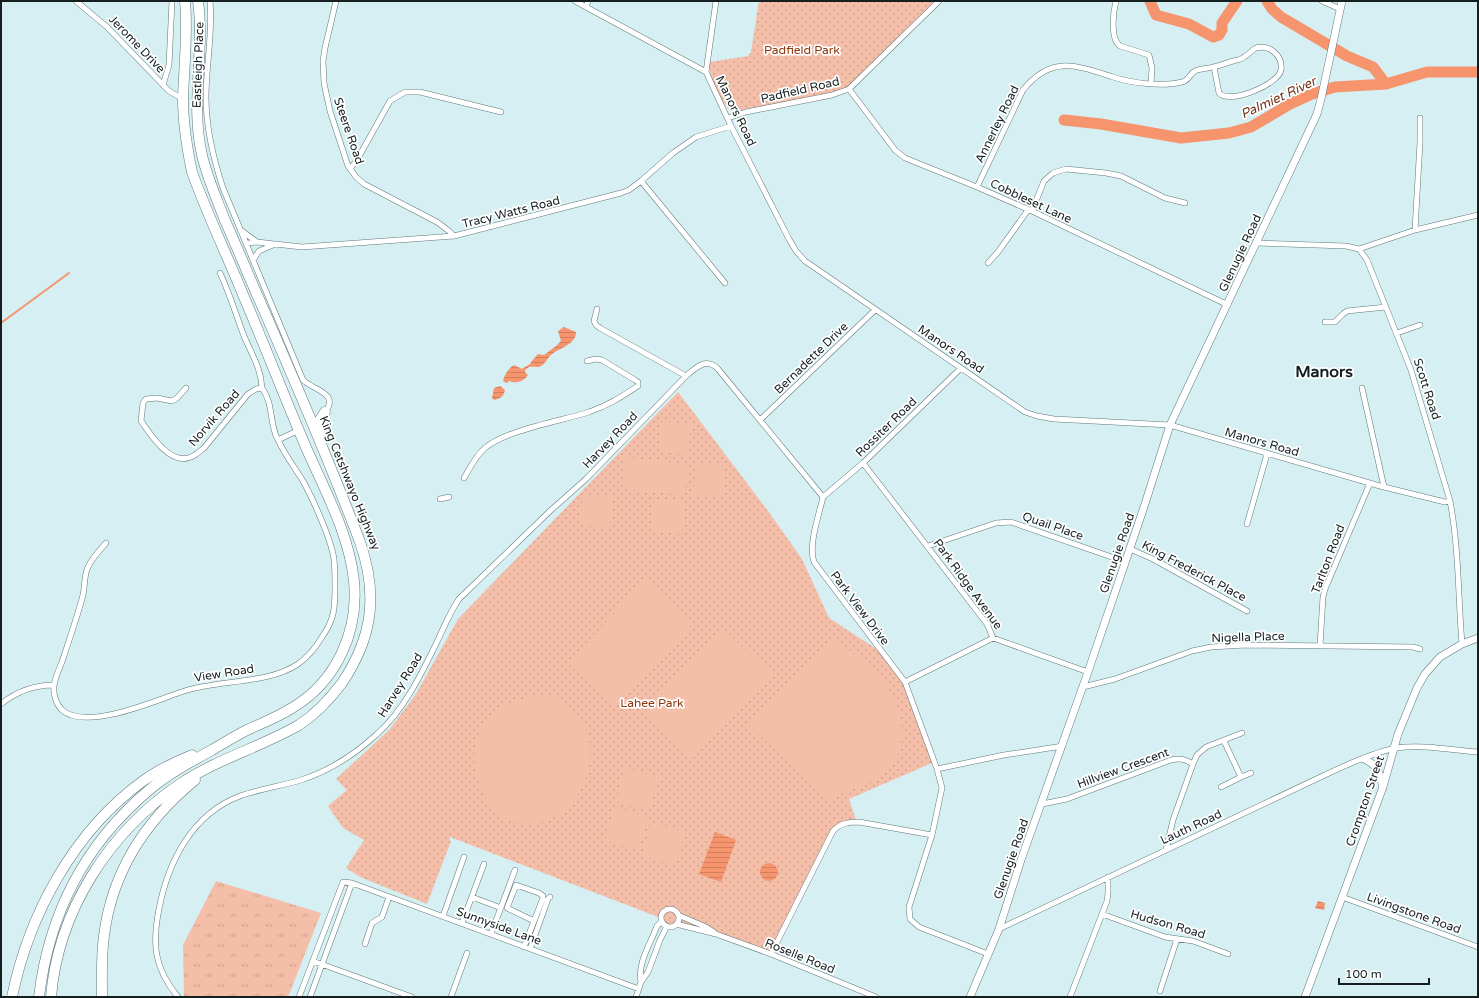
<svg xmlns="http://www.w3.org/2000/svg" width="1479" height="998" viewBox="0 0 1479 998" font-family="'Varela Round',sans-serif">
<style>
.grass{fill:url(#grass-tufts)}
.park{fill:url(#park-dots)}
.pitch{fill:#f4bea9}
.water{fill:url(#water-rules)}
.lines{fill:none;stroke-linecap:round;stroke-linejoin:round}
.stream{stroke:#f6946d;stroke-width:2}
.river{stroke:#f6946d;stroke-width:11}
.minor-casing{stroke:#60787a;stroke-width:6}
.tertiary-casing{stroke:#60787a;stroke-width:8}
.motorway-casing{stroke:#60787a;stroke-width:11}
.minor{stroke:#fff;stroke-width:5}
.tertiary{stroke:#fff;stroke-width:7}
.motorway{stroke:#fff;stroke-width:10}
.labels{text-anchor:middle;stroke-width:3.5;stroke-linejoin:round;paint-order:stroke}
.street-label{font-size:12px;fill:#151f20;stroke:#fff}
.park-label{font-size:12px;fill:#8f380e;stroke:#fff}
.water-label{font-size:13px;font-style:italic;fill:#74351b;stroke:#fff}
.district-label{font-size:16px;font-weight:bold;fill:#151f20;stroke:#fff}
</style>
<defs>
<pattern id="grass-tufts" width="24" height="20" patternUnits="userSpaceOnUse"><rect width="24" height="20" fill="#f4bea9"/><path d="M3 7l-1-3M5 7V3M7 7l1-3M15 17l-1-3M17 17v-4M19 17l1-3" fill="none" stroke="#d0a391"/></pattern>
<pattern id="park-dots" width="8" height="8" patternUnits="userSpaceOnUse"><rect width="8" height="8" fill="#f4bea9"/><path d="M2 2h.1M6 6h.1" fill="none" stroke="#d0a391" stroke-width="1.8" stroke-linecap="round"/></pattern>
<pattern id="water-rules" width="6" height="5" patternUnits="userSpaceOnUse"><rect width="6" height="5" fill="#f6946d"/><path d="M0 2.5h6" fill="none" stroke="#d27f5e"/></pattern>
</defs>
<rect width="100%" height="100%" fill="#d5eff2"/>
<path class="grass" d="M216,881l105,32 -33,84h-104l-1,-52z"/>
<path class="park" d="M759,1h176l-88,87 -17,7 -96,16h-4c-10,-14 -22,-33 -20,-49l38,-6 3,-4z
M678,392l90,119 34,48 27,59 52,34 23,30 30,80 -85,37 8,24 -5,-1 -19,9 -62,124 -92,-34 -4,4 -8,2 -5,-4 -1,-4 -8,-4 -203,-78 -1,3 2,1 -24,63 -67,-27 -14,-9 18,-28 -21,-12 -15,-22 19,-16 -11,-11 54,-50 26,-35 42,-75z"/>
<path class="pitch" d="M662,421l29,3 -3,31 -29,-3z
M625,457l63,7 -3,31 -63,-6z
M696,463l29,3 -3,32 -29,-3z
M583,494l29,3 -2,31 -30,-3z
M654,499l31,3 -3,32 -32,-3z
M646,580l47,43 -79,84 -47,-44z
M724,629l49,46 -80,83 -49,-46z
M832,637l35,26 20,21 12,27 4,22 -3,18 -10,18 -11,9 -49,21 -81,-73z
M533,696c6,0 13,0 19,1 6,1 12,7 18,11 43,33 13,116 -41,115 -8,0 -17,-1 -24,-5 -4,-3 -8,-7 -11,-10 -8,-7 -13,-19 -16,-29 -9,-25 -2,-55 21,-70 10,-7 23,-10 34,-13z
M625,768l34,9 -10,34 -33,-9z
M615,807l33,10 -10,33 -33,-9z
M651,822l34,10 -9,34 -34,-10z"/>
<path class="water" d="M564,327l12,5c0,12 -16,16 -24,22 -5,4 -6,9 -11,12 -4,2 -7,0 -12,1l-4,3v2l3,3c-4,6 -11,9 -19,6l-2,2 -4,-2c1,-6 6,-13 11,-16l8,4 8,-5 1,-2 7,-8 6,1 12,-9 5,-5 -3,-10z
M500,386l5,4c-1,6 -5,9 -11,10l-2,-2 2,-10z
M715,832l21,8 -15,42 -22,-8z
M760 872a9 9 0 1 1 18 0a9 9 0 1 1-18 0Z
M1318,901l7,2 -1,7 -9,-2z"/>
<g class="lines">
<path class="stream" d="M1,323l68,-50"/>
<path class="river" d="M1150,1l6,14 33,9 24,13 6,-2 3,-5v-7l15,-22
M1267,1l5,8 9,8 66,39 26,11 13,17 41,-12h51
M1064,120l37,4 80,14 48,-5 22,-6 39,-23 22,-10 23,-7 51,-3"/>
<defs>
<path id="minor" d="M76,1l31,26 62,64 14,8
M210,1c3,32 -4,64 -4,96 0,31 7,61 17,91l80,192c10,10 37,13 22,32
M336,1l-11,47 -2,13 1,22 6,28 18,55 8,11 8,7 73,38 12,9 5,5
M575,1l131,71 25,54 58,113 7,12 9,10 220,151 12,4 17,3 116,6 210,61 65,16 5,-1
M1116,1c-3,11 -6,38 4,45l29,9 3,13 -1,15
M1322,1l18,8
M586,7l2,-6
M706,72l10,-71
M163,85l6,-20 3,-64
M849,89l46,61 10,8 72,29 55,24 196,94
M728,118l18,-6 86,-17 17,-6 90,-88
M350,169l7,-9 33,-59 15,-9h15l81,20
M641,181l84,102
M977,187l46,-97c28,-35 53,-25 90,-13 18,6 49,10 69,5 7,-1 7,-8 13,-11 5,-3 12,-2 18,-4 7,-1 13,-4 20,-6 4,-1 8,-1 11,-4 5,-2 7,-7 12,-9 14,-4 27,8 25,22 -2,14 -51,35 -62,23l-5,-26
M1032,211l12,-30 9,-8 13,-4 40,4 15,3 44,22 20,5
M1415,230l5,-88v-24
M242,231l15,11
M247,243l10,-1 45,5 152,-11 167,-43 8,-3 12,-9 32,-28 23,-16 35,-11
M1257,243l89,3 13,3 8,11 44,110 39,131c9,47 8,95 12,143
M1359,249l56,-19 63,-15
M253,260l6,-9 14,-6
M988,263l10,-11 30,-42
M220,273c10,21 16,42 24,63 8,19 17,32 18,52
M597,309l-3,12 2,4 4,3 86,48
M1325,322h10l8,-8 4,-3 39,-4
M1397,333l23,-8
M186,388l-9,10 -5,3 -15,-3 -11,1 -3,4 -2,18c10,14 29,45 50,36 5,-2 9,-6 13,-9l44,-54 8,-5 6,-1
M1362,388l22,99
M760,420l115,-110
M278,440l21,-10
M863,463l124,161 6,14 95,34
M464,478c6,-10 12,-23 21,-30 21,-18 76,-27 104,-36 20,-7 32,-15 49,-26v-4l-3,-2 -33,-20 -6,-1 -9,2
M823,497l40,-34 98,-95
M440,499l9,-2
M1247,524l20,-70
M106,543c-6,7 -14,15 -18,24 -4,8 -3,19 -5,28 -6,23 -14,45 -21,67 -3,7 -7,16 -8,24 -1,8 2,18 8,24 24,21 93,-9 119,-18 37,-13 86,-7 117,-28 10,-7 18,-17 24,-27 12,-17 13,-28 13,-49 0,-9 0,-19 -1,-29 -3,-20 -21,-60 -31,-78 -8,-13 -18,-26 -25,-41 -9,-16 -4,-36 -16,-52
M928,546l68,-23 15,-1 115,40
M1130,549l23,10 94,52
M1320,645l3,-48 2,-8 45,-106
M905,682l88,-44
M1083,687l32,-8 77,-28 19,-4 35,-2 167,2 7,2
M1,704c15,-12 34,-19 53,-19
M1224,741l17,36
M1193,764l4,-9 9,-8 36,-14
M937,769l67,-14 59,-9
M1221,787l20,-10 10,-4
M1042,804l25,-5 104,-39c9,-2 14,-1 22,4l-20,56 -7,30
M472,897l29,11
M1342,897l136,50
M661 918a9 9 0 1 1 18 0a9 9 0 1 1-18 0Z
M1102,914l63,23 28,4 35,13
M678,915l28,12 8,5
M443,916l21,-59
M462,923l22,-59
M676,924l40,10 55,20 105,43
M999,929l328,-155c19,-9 48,-22 69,-26 26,-4 55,2 82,4
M491,934l24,-64
M365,944l7,-21 10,-6 7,-20
M524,947l19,-49v-2l-4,-3 -23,-8 -9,23 27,13
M530,949l18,-50 2,-2
M771,954l62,-123c8,-8 15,-9 26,-9l73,13
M313,961l99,36
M641,982c-4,-19 10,-39 16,-56l5,-5
M1160,991l17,-52
M178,997c-24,-29 -26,-53 -19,-88 9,-47 33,-95 81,-113 20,-7 41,-10 61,-16 28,-9 54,-26 75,-45 27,-23 46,-62 61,-93 7,-15 13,-30 22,-43l91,-88 36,-32 100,-103c10,-9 21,-19 32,-7l105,128c-4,18 -15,48 -9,65l91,120 32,87 5,19 -10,47 -23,72 1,12 9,8 69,27
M299,997l44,-115 9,1 287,106
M310,997l42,-114
M451,997l16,-44
M636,997l5,-15 7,-10 12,-32 7,-14
M1070,997l37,-96 1,-8v-16"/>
<path id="tertiary" d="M1364,759c14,6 15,13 19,28
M970,997l29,-68 22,-69 67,-188 56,-165 26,-82 147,-311 4,-15 21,-98
M1305,997l78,-210 15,-53 19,-46 8,-14 15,-17 22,-13 16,-6"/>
<path id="motorway" d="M319,434l-1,-11 7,-11
M12,997c17,-83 62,-166 131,-216 15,-11 32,-19 49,-26
M39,997c10,-84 45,-152 110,-207 19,-16 41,-28 63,-40 12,-7 23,-14 35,-20 15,-7 31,-13 45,-22 44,-26 67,-76 62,-127 -5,-48 -30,-92 -49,-136 -21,-49 -40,-99 -61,-148 -17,-42 -37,-83 -52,-125 -5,-24 -9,-48 -9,-73 1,-33 5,-65 2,-98
M51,997c7,-86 58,-165 129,-213 37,-25 81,-37 119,-59 17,-11 31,-26 43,-42 31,-46 36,-89 18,-141 -31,-82 -66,-163 -101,-243 -12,-27 -23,-54 -35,-81 -8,-21 -17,-41 -22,-63 -12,-51 3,-103 -4,-154
M102,997c0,-20 -1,-41 2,-61 8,-65 41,-115 91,-156"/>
</defs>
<use href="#minor" class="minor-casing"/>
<use href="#tertiary" class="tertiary-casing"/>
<use href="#motorway" class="motorway-casing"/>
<use href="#minor" class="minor"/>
<use href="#tertiary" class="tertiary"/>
<use href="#motorway" class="motorway"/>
</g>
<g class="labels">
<g class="street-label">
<text transform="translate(137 44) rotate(46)" y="4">Jerome Drive</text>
<text transform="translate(198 65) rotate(-88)" y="4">Eastleigh Place</text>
<text transform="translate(800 90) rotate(-13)" y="4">Padfield Road</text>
<text transform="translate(736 111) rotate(64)" y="4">Manors Road</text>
<text transform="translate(997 124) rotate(-64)" y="4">Annerley Road</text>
<text transform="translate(349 131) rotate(71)" y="4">Steere Road</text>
<text transform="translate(1031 201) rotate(25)" y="4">Cobbleset Lane</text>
<text transform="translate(511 212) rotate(-14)" y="4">Tracy Watts Road</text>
<text transform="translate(1240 253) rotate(-65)" y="4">Glenugie Road</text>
<text transform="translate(951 349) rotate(34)" y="4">Manors Road</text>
<text transform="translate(811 358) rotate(-44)" y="4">Bernadette Drive</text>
<text transform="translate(1427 389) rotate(72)" y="4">Scott Road</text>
<text transform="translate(214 418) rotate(-49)" y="4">Norvik Road</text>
<text transform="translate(886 427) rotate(-44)" y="4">Rossiter Road</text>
<text transform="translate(610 440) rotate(-46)" y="4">Harvey Road</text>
<text transform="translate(1262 442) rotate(16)" y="4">Manors Road</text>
<text transform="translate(350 483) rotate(68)" y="4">King Cetshwayo Highway</text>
<text transform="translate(1053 526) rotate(19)" y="4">Quail Place</text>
<text transform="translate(1117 553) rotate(-71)" y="4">Glenugie Road</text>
<text transform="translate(1328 559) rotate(-69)" y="4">Tarlton Road</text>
<text transform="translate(1194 571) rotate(28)" y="4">King Frederick Place</text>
<text transform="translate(968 584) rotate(54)" y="4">Park Ridge Avenue</text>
<text transform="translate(860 608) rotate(53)" y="4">Park View Drive</text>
<text transform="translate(1248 637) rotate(-2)" y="4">Nigella Place</text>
<text transform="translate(224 673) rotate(-9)" y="4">View Road</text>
<text transform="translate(400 685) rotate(-58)" y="4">Harvey Road</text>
<text transform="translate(1123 768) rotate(-20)" y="4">Hillview Crescent</text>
<text transform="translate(1365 801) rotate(-71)" y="4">Crompton Street</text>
<text transform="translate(1191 827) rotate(-25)" y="4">Lauth Road</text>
<text transform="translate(1011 859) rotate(-71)" y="4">Glenugie Road</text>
<text transform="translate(1414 913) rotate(20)" y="4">Livingstone Road</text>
<text transform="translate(1168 924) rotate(16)" y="4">Hudson Road</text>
<text transform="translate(499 926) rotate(20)" y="4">Sunnyside Lane</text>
<text transform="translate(800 956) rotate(22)" y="4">Roselle Road</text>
</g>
<g class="park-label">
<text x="802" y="54">Padfield Park</text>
<text x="652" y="707">Lahee Park</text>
</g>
<g class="water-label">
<text transform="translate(1278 97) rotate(-25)" y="5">Palmiet River</text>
</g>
<g class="district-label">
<text x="1324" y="377">Manors</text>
</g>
</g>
<rect width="1479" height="998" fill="none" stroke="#151f20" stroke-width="4"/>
<path d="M1339 978v6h90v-6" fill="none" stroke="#151f20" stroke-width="2"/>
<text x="1345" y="978" font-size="12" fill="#151f20" stroke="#ffffff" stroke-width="3" paint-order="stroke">100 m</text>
</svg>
